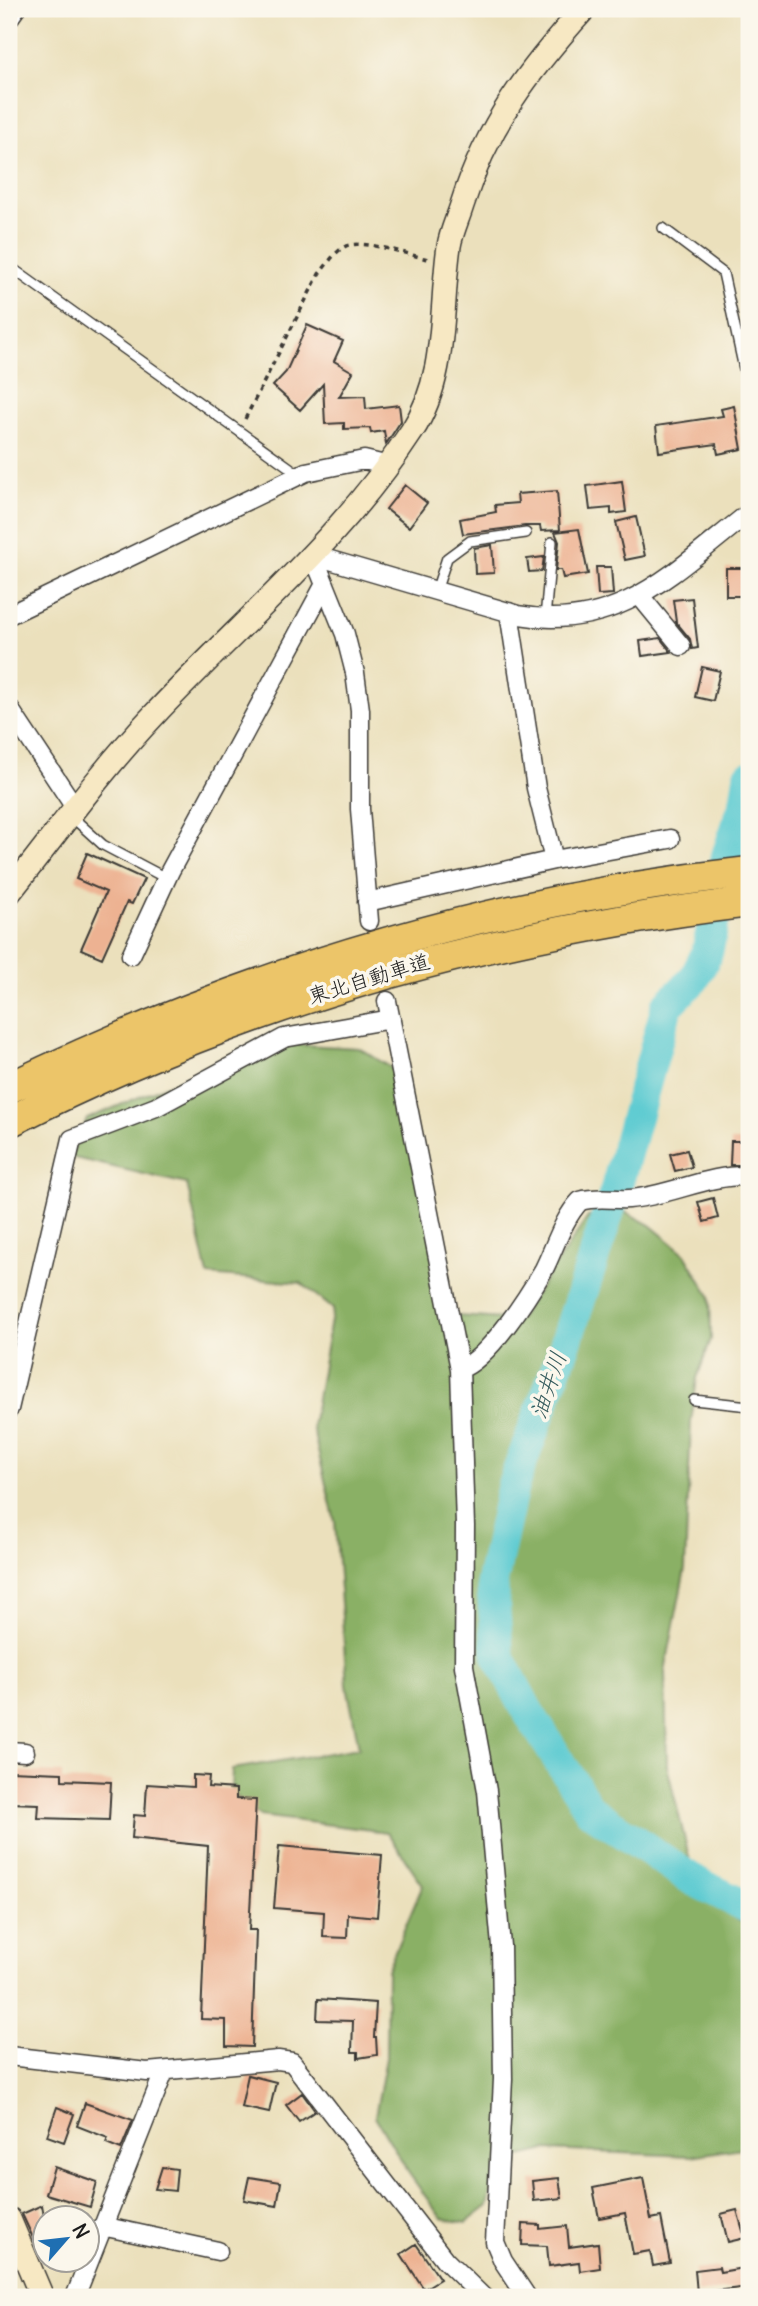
<svg xmlns="http://www.w3.org/2000/svg" width="758" height="2306" viewBox="0 0 758 2306" font-family="Delius,'Klee One',sans-serif">
<style>
.forest{fill:#8ab065;stroke:#536640;stroke-width:2}
.lines{fill:none;stroke-linecap:round;stroke-linejoin:round}
.river{stroke:#5dcbd1;stroke-width:32}
.building{fill:#edb292}
.lane-casing{stroke:#3b3934;stroke-width:12}
.street-casing{stroke:#3b3934;stroke-width:21}
.secondary-casing{stroke:#3b3934;stroke-width:26}
.highway-casing{stroke:#3b3934;stroke-width:33}
.path{stroke:#3b3934;stroke-width:3.5;stroke-dasharray:5 5;stroke-linecap:butt}
.lane{stroke:#fff;stroke-width:9}
.street{stroke:#fff;stroke-width:18}
.secondary{stroke:#f7e8c3;stroke-width:23}
.highway{stroke:#ecc569;stroke-width:30}
.labels{text-anchor:middle;stroke-width:7;stroke-linejoin:round;paint-order:stroke}
.street-label{font-size:21px;fill:#1c1c1c;stroke:#fbf7ec}
.water-label{font-size:23px;font-style:italic;fill:#33595b;stroke:#fbf7ec}
</style>
<rect width="100%" height="100%" fill="#fbf7ec"/>
<filter id="ink" filterUnits="userSpaceOnUse"><feTurbulence type="fractalNoise" baseFrequency=".0143" numOctaves="2"/><feDisplacementMap in="SourceGraphic" scale="14" xChannelSelector="R" yChannelSelector="G"/><feConvolveMatrix kernelMatrix="1 2 1 2 8 2 1 2 1" color-interpolation-filters="sRGB"/></filter>
<filter id="wash" filterUnits="userSpaceOnUse"><feTurbulence type="fractalNoise" baseFrequency=".00686" numOctaves="4" result="noise"/><feDisplacementMap in="SourceGraphic" scale="28" xChannelSelector="R" yChannelSelector="G"/><feGaussianBlur stdDeviation="1.57" result="paint"/><feColorMatrix in="noise" values="0 0 0 0 0 0 0 0 0 0 0 0 0 0 0 0 0 1.4 0 .05"/><feComposite in="paint" operator="in"/></filter>
<g filter="url(#wash)">
<rect width="100%" height="100%" fill="#ebe0bc"/>
<path class="forest" d="M267,1043l92,5 46,28 39,239 74,5 70,-103 19,-8 17,2 26,14 35,29 25,42 1,43 -14,39 -6,44 -6,147 -20,102 2,95 30,124 52,38v219l-58,9 -145,-6 -47,11 -11,45 -22,17 -25,-5 -33,-46 -33,-56 11,-58 1,-88 36,-85 -36,-53 -127,-16 -29,-24 1,-23 127,-21 -12,-63 -12,-163 -23,-96 21,-117 -32,-26 -93,-8 -21,-91 -117,-27 17,-38z"/>
<g class="lines">
<path class="river" d="M749,777l-4,26 -18,53 -20,97 -13,26 -27,27 -51,183 -51,156 -52,140 -21,97 6,73 29,55 63,100 103,70 56,28"/>
</g>
<g id="blocks">
<path class="building" d="M307,325l36,16 -9,20 19,11 -14,25 26,-1 1,13 33,-4 2,16 -15,23 -2,-13 -13,2 -1,-5 -26,1v-6l-19,1 -2,-40 -23,26 -27,-24 13,-14z
M734,406l8,43 -24,5 -2,-10 -57,8 -3,-26 67,-10 -2,-7z
M622,481l4,31 -15,2v-6l-21,2 -3,-24z
M405,485l22,18 -18,24 -23,-18z
M557,491l3,39 -19,1 -1,-5h-15l-62,8 -3,-15 36,-7 -1,-7 23,-2 -1,-9z
M636,517l9,39 -20,4 -9,-38z
M579,529l9,45 -25,4 -2,-8h-5l3,-28 -4,-10z
M492,545l2,28 -19,1 -1,-26z
M544,557l-2,14 -13,1 -2,-13z
M596,567h15l2,27 -15,1z
M726,568h17v28h-17z
M692,598l6,50 -6,1 -2,-10 -14,-17 -3,-22z
M660,638l11,14 -29,4 -2,-15z
M702,667l18,4 -7,30 -18,-4z
M87,853l57,26 -12,25 -5,-2 -25,56 -21,-9 25,-57 -30,-13z
M731,1141h18v24h-19z
M687,1150l5,17 -17,4 -5,-17z
M713,1198l5,20 -14,4 -6,-20z
M9,1771l53,2v7l49,2 -2,38 -71,-2 1,-14 -30,-1z
M193,1775l16,1 -1,11 28,2v10l20,1 -7,130h7l-4,117 -26,-1v-26l-25,-1 7,-173 -76,-8 2,-23 11,1 2,-32 46,3z
M279,1846l103,9 -5,62 -29,-3 -1,24 -24,-1 1,-25 -50,-4z
M318,1999l58,4 -2,34h2l1,18 -19,3v-6h-6l1,-31 -36,-1z
M248,2075l28,7 -7,31 -28,-6z
M302,2093l13,18 -16,11 -13,-17z
M85,2103l48,17 -12,29 -15,-6 2,-5 -31,-12z
M57,2107l17,7 -10,28 -17,-6z
M54,2167l43,15 -7,25 -44,-13z
M162,2167l15,2 -2,22 -20,-2z
M249,2177l32,5 -4,24 -33,-6z
M559,2178l3,20 -28,3 -2,-20z
M643,2178l8,41 10,-2 9,46 -17,3 -3,-15 -17,3 -8,-41 -26,5 -6,-30z
M42,2205l4,22 -12,13 -12,-26z
M737,2210l8,28 -17,4 -7,-28z
M523,2224l17,1v4l27,-3 2,21 29,-4 2,25 -20,3 -1,-9 -30,4 -2,-20 -25,-1z
M416,2244l24,35 -16,10 -23,-35z
M719,2267l1,5 29,-5v20l-52,6 -2,-23z"/>
</g>
</g>
<g filter="url(#ink)">
<use href="#blocks" fill-opacity="0" stroke="#3b3934" stroke-width="2"/>
<g class="lines">
<defs>
<path id="lane" d="M9,26l12,-17
M663,228l60,45 25,114 1,20
M9,266l291,209
M436,591l11,-33 23,-17 56,-8
M545,618l7,-76
M71,816l32,29 57,30 8,-3
M694,1400l55,6"/>
<path id="street" d="M313,555l205,60c102,18 157,-45 231,-102
M313,555l32,79 10,39 5,37v99l9,112
M640,596l41,50
M509,612l27,176 18,72
M9,615l297,-143 58,-12 25,6
M9,708l67,101
M367,902l187,-42 116,-21
M131,955l39,-84 155,-287
M387,1001l73,368 5,157 -1,140 23,125 14,155 2,133 -8,163 8,19 24,36
M460,1369c28,-9 69,-74 84,-100 11,-22 19,-50 36,-68 17,-5 32,-1 49,-2 41,-3 79,-25 120,-23
M9,1409l63,-270 84,-32 128,-69 107,-19
M9,1751l16,1
M9,2056l138,16 131,-12 14,2 153,198 38,37
M102,2226l116,25
M75,2297l89,-225"/>
<path id="secondary" d="M9,893c47,-59 92,-122 144,-177 88,-94 188,-176 259,-285 36,-55 28,-123 37,-185 2,-13 9,-28 13,-41 25,-80 67,-135 122,-196
M9,2219l33,78"/>
<path id="highway" d="M9,1088c234,-113 481,-189 740,-216
M9,1122c232,-119 481,-189 740,-220"/>
</defs>
<use href="#lane" class="lane-casing"/>
<use href="#street" class="street-casing"/>
<use href="#secondary" class="secondary-casing"/>
<use href="#highway" class="highway-casing"/>
<path class="path" d="M245,419l74,-145c8,-9 16,-23 27,-28 18,-7 63,9 82,13"/>
<use href="#lane" class="lane"/>
<use href="#street" class="street"/>
<use href="#secondary" class="secondary"/>
<use href="#highway" class="highway"/>
</g>
</g>
<g class="labels">
<g class="street-label">
<text transform="translate(369 979) rotate(-17)" y="7">東北自動車道</text>
</g>
<g class="water-label">
<text transform="translate(548 1385) rotate(-71)" y="8">油井川</text>
</g>
</g>
<rect width="758" height="2306" fill="none" stroke="#fbf7ec" stroke-width="35"/>
<g transform="translate(66 2239) rotate(62)"><circle r="33" fill="#fbf7ec" stroke="#a29f99" stroke-width="2"/>
<path d="M0-5L12 26L0 18L-12 26Z" fill="#1f6fb2"/>
<text y="-10" font-size="19" font-weight="bold" text-anchor="middle" fill="#1c1c1c">N</text>
</g>
</svg>
